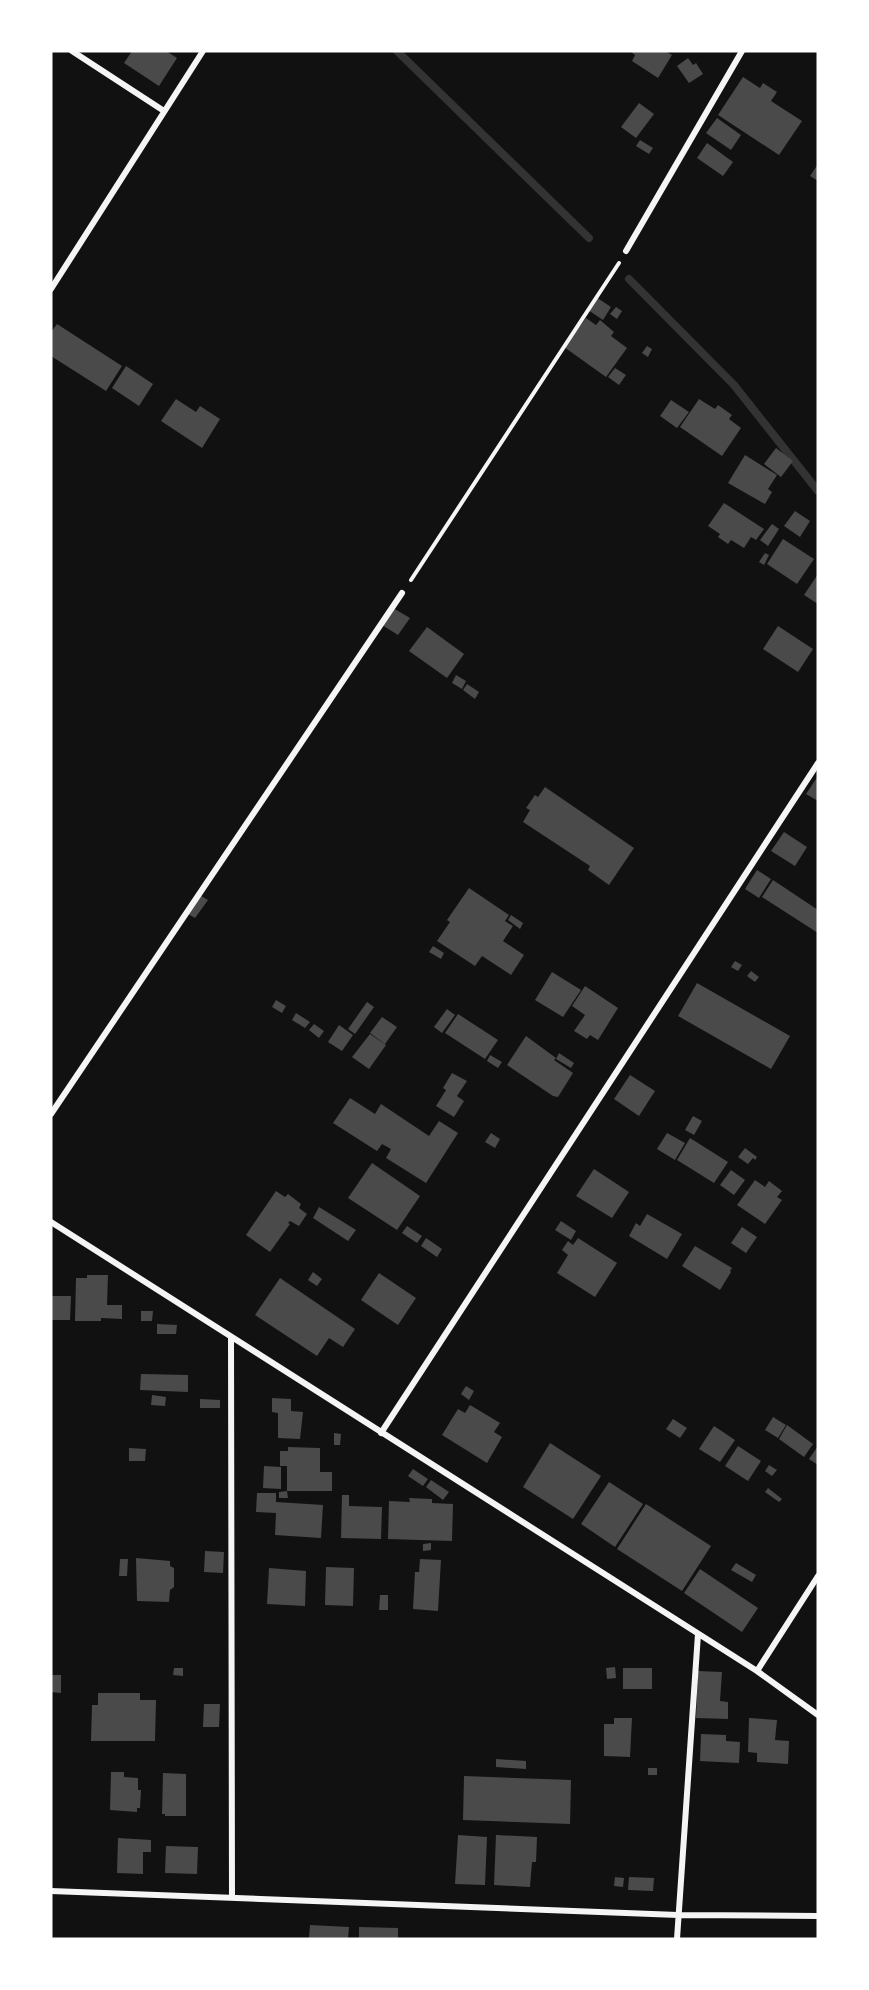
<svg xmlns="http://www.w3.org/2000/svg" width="869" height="1990" viewBox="0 0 869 1990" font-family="'Varela Round',sans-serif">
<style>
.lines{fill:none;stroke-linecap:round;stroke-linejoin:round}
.stream{stroke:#333;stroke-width:8}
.building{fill:#4a4a4a}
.path{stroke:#f5f5f5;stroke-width:4}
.minor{stroke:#f5f5f5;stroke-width:6}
</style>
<rect width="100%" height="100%" fill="#111"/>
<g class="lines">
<path class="stream" d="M397,51l192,187
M629,279l105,106 84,106"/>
</g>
<path class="building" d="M132,51h34l11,7 -18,28 -35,-23z
M630,51h35l7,4 -14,23 -26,-17 3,-6z
M688,58l5,7 3,-2 7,11 -14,9 -12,-17z
M743,77l17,11 3,-5 14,9 -6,9 31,20 -23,34 -61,-40z
M639,103l15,11 -18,24 -15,-11z
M717,118l24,17 -10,15 -25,-17z
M640,140l13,8 -4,6 -13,-8z
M707,143l26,19 -10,14 -26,-18z
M818,164v17l-8,-5z
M596,297l15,10 -8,13 -15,-10z
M616,307l6,4 -5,8 -7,-5z
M586,318l10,7 4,-5 14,12 -3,4 16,12 -21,29 -42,-30z
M57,324l65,42 -16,25 -55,-35v-24z
M647,346l5,3 -4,8 -6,-4z
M126,366l27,18 -14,22 -27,-18z
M615,368l11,7 -7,10 -11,-8z
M176,399l20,13 4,-6 20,13 -18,29 -41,-27z
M699,399l16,10 3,-4 14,10 -3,4 12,9 -19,28 -42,-29z
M671,400l18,12 -12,16 -17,-12z
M776,448l17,13 -12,16 -17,-13z
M745,455l32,20 -9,14 4,3 -7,12 -37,-21z
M724,503l40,26 -8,11 -5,-3 -7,11 -13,-8 -3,4 -10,-7 2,-3 -12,-8z
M795,511l15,10 -10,16 -16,-11z
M772,524l7,5 -11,17 -8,-6z
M783,539l31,20 -17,25 -30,-20z
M765,553l4,2 -5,10 -5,-3z
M818,574v30l-14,-9z
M393,608l17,10 -12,17 -16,-10z
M778,626l35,23 -15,23 -35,-23z
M427,627l37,27 -17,24 -38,-27z
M456,675l10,6 -4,8 -10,-6z
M467,684l12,8 -4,7 -12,-9z
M818,776v25l-12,-7z
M545,787l89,61 -25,37 -21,-15 2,-4 -67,-44 7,-12 -4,-2 9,-13 3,2z
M784,832l23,15 -12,19 -24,-15z
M757,870l14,9 -12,19 -14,-9z
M773,880l45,30v23l-56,-36z
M469,888l40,27 -4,6 8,5 -10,15 21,14 -13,20 -29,-19 -7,10 -38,-25 13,-19 -3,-2z
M201,896l7,4 -13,18 -7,-4z
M511,915l12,8 -3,6 -12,-9z
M433,946l11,7 -3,6 -12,-7z
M735,961l7,4 -4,6 -7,-4z
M751,971l8,6 -4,5 -8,-6z
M552,972l29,18 -18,27 -28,-17z
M697,983l93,53 -19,33 -93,-53z
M585,986l33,22 -20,32 -8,-5 -3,4 -13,-8 11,-16 -13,-9z
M276,1000l10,6 -4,7 -10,-6z
M367,1002l7,5 -19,27 -7,-5z
M447,1009l8,6 -13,18 -8,-6z
M296,1013l14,9 -5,6 -13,-8z
M458,1014l40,26 -13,19 -40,-26z
M382,1017l15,10 -12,17 -15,-11z
M314,1024l10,7 -5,7 -10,-8z
M339,1025l14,10 -11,16 -14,-9z
M370,1034l16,11 -17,24 -17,-12z
M526,1036l30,22 -2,2 19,13 -15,24 -5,-1 -46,-31z
M559,1053l15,10 -3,5 -15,-9z
M490,1055l12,7 -4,6 -11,-7z
M452,1073l15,8 -10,15 7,5 -10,16 -18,-11 10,-16 -3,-2z
M630,1075l25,16 -16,25 -25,-17z
M350,1098l25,16 6,-10 48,32 10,-15 19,12 -32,50 -40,-25 5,-9 -9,-5 -5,7 -44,-28z
M693,1116l9,5 -8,14 -9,-5z
M491,1133l9,6 -5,9 -10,-6z
M667,1133l18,10 -10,17 -18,-11z
M690,1138l38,24 -14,21 -37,-23z
M745,1148l12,9 -2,3 -2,-2 -5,6 -10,-7z
M372,1163l48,33 -23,34 -49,-32z
M594,1169l35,23 -17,26 -36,-22z
M731,1170l14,10 -11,15 -14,-10z
M755,1180l10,7 4,-6 13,10 -5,6 5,3 -17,24 -28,-19z
M276,1191l9,6 3,-3 13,10 -2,4 8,6 -8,12 -9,-5 -2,2 2,1 -20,28 -24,-17z
M319,1207l37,23 -8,11 -35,-23z
M647,1214l35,20 -15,25 -38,-23 7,-13 4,3z
M561,1221l15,10 -5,9 -16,-10z
M407,1226l15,10 -5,7 -15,-10z
M742,1227l15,10 -11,16 -15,-10z
M426,1238l16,11 -5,8 -16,-11z
M578,1238l39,25 -22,34 -38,-24 11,-18 -6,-5 6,-9 5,4z
M695,1246l37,22 -2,3 1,1 -11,18 -38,-24z
M313,1272l9,7 -5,7 -9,-6z
M379,1273l37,25 -18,27 -37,-25z
M87,1275h21l-1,30h15v14l-21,-1v3h-26l1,-43h11z
M280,1278l75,51 -12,18 -14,-9 -12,18 -62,-41z
M51,1296h20l-1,24h-19z
M141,1311h12l-1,10h-11z
M157,1324l20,1 -1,9h-19z
M141,1374l47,1v17l-48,-2z
M466,1386l8,5 -5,9 -8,-6z
M152,1395l14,2 -1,9 -14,-1z
M272,1398l19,1v12l12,1 -3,27 -22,-1v-25l-6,-1z
M200,1399l20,1v8h-20z
M470,1405l30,18 -6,9 8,5 -15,26 -45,-28 16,-26 7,4z
M773,1417l13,8 -8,13 -13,-8z
M673,1419l14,9 -7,10 -14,-9z
M787,1425l26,19 -9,13 -25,-18z
M714,1426l21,14 -15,22 -21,-13z
M334,1433l7,1 -1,11h-6z
M550,1443l51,33 -28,43 -50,-32z
M738,1446l23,15 -13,20 -23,-15z
M818,1446v19l-9,-6z
M288,1447l32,1v24h12v19h-45v-25h-7v-15h8z
M129,1448l17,1 -1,12h-16z
M769,1465l8,5 -5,6 -7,-5z
M264,1466l17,1v22l-18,-1z
M413,1469l15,10 -5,7 -15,-10z
M431,1480l18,12 -6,8 -17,-13z
M609,1482l34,22 -28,43 -34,-23z
M768,1488l14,11 -3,3 -14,-10z
M287,1491l1,7h-9v-6z
M257,1493h19v9l47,3 -2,33 -46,-3 1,-22 -20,-1z
M342,1495h7v11l33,1 -1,32 -40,-1z
M409,1498l23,1v4l21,1 -1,37 -64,-2 1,-38 21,1z
M646,1504l65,42 -29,45 -65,-42z
M431,1543v7l-8,1v-7z
M205,1551l19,1 -1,21 -19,-1z
M136,1558l34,3v5l4,2v19l-4,3 -1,12 -32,-1z
M120,1559h8l-1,17h-8z
M420,1559l21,1 -3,51 -25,-2 2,-37h4z
M736,1563l20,12 -4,7 -21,-12z
M326,1567l28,1 -1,38 -28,-1z
M269,1568l37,3 -1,35 -38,-2z
M700,1569l58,39 -16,24 -58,-39z
M380,1595h8v15h-9z
M615,1667l1,11 -9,1 -1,-11z
M174,1668h9v8l-10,-1z
M623,1668h29v21h-29z
M698,1671l24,1 -2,29 8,1v17l-32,-1z
M51,1675h10v18l-10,-1z
M98,1693h42v7h16l-1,41h-64l1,-36h6z
M204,1704h16l-1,23h-16z
M614,1718h18l-2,39 -26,-1v-32h10z
M749,1718l28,2 -2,20 14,1 -1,23 -31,-2v-9l-9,-1z
M701,1734l25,1v6l14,1 -1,21 -39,-2z
M496,1759l30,2v8l-30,-2z
M648,1768h9v7h-9z
M111,1772h13v5l14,1v12h3l-1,18h-3v4l-27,-2z
M163,1773l23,1v42h-21v-2h-3z
M464,1776l107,4 -1,44 -107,-4z
M458,1835l29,2 -2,48 -30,-1z
M496,1835l41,2 -1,25h-4l-2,25 -36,-2z
M118,1838l33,2v12h-8v22l-26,-1z
M166,1846l32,1 -1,27 -32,-1z
M615,1877l9,1 -1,9 -9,-1z
M629,1877l25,1 -1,13 -25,-1z
M310,1925l39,2 -1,12 -39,-1z
M359,1927l39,1v11h-39z"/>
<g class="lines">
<path class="path" d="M411,580l208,-317"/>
<path class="minor" d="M72,51l92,60
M626,251l116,-200
M51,289l152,-238
M51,1114l351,-521
M51,1222l706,449 61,44
M231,1337l1,561
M381,1433l437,-670
M757,1671l61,-95
M51,1891l627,24 140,1
M677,1939l21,-305"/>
</g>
<rect width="869" height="1990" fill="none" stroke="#ffffff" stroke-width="105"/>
</svg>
